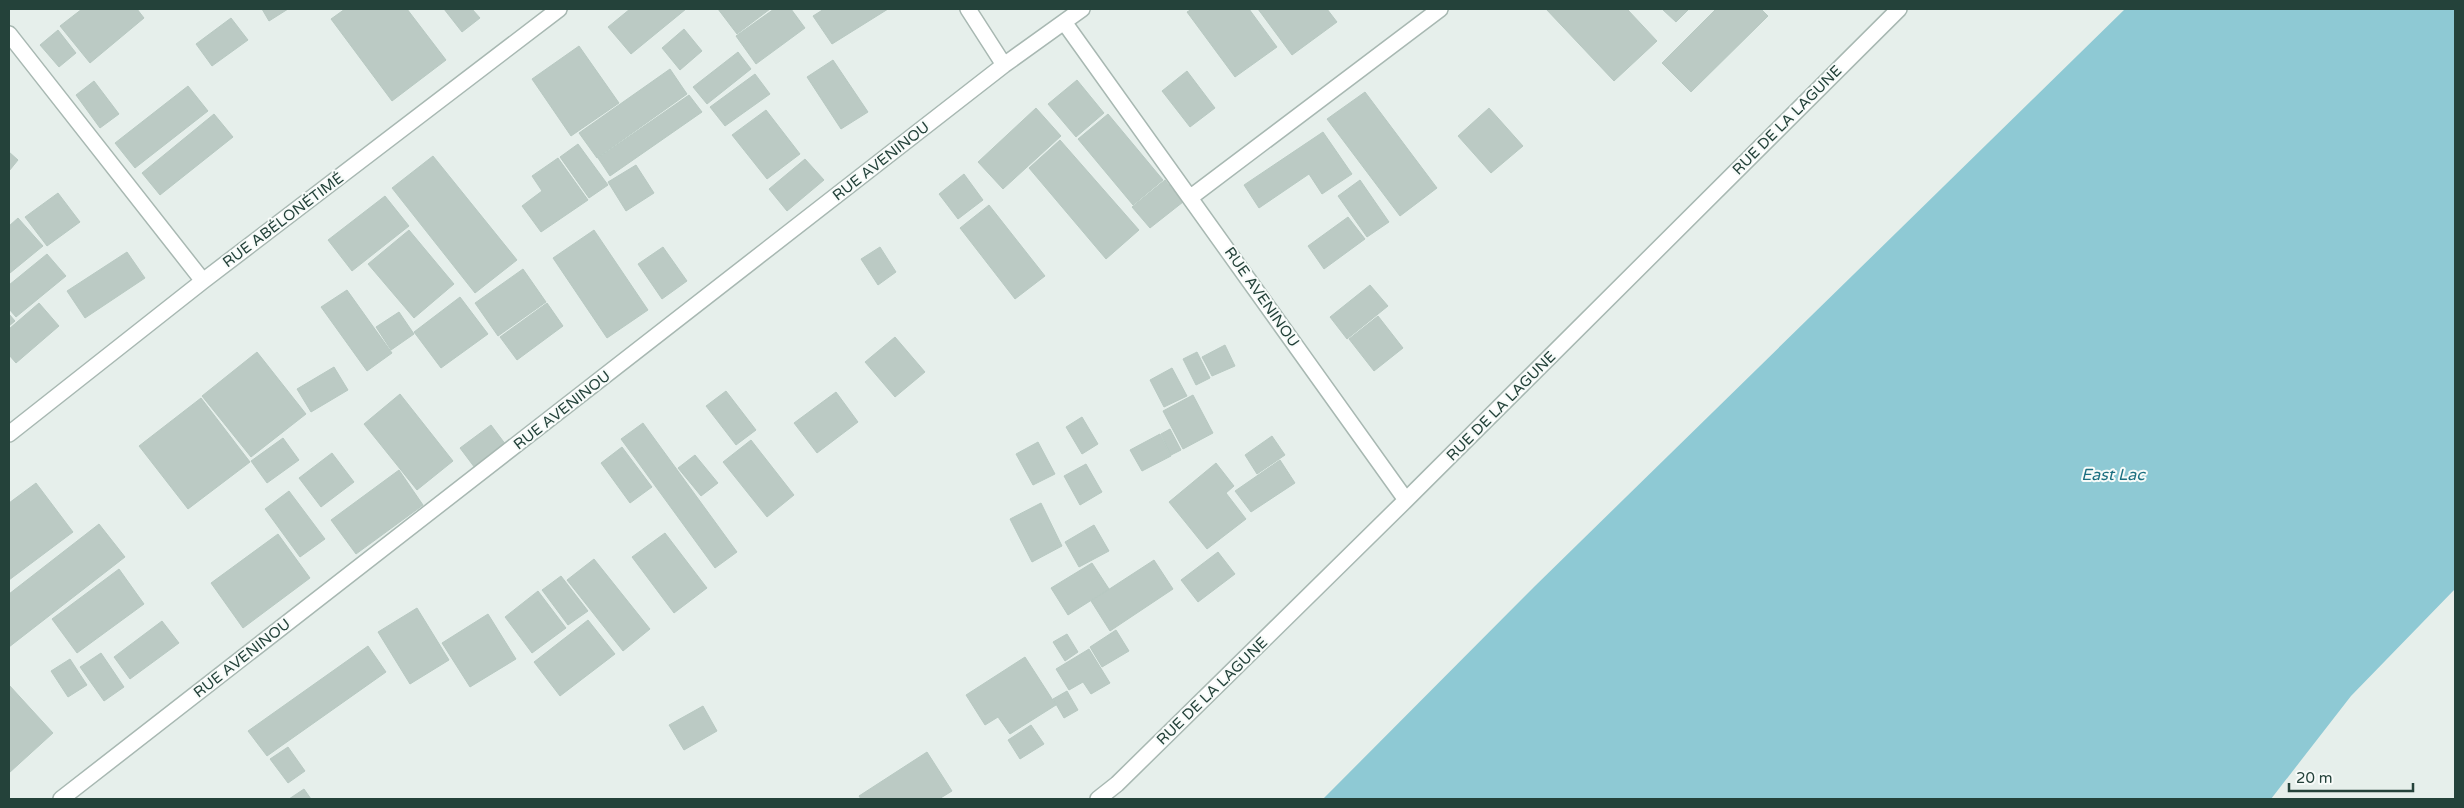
<svg xmlns="http://www.w3.org/2000/svg" width="2464" height="808" viewBox="0 0 2464 808" font-family="'Varela Round',sans-serif">
<style>
.water{fill:#8ec9d4}
.building{fill:#bbcac4;stroke:#b8c9c2}
.lines{fill:none;stroke-linecap:round;stroke-linejoin:round}
.minor-casing{stroke:#a8b8b2;stroke-width:18}
.minor{stroke:#fff;stroke-width:15}
.labels{text-anchor:middle;stroke-width:4;stroke-linejoin:round;paint-order:stroke}
.street-label{font-size:15px;fill:#24423a;stroke:#f7fbf9}
.water-label{font-size:16px;font-style:italic;fill:#1c6f80;stroke:#f7fbf9}
</style>
<rect width="100%" height="100%" fill="#e6efeb"/>
<path class="water" d="M2125,9h330v580l-104,107 -80,103h-948l211,-212z"/>
<path class="building" d="M82,9h55l7,9 -54,45 -30,-37z
M262,9h26l-19,12z
M345,9h62l39,51 -54,41 -61,-82z
M444,9h28l8,9 -18,14z
M630,9h56l-55,45 -23,-27z
M718,9h52l-33,25z
M774,9h17l14,19 -49,36 -20,-28z
M824,9h64l-56,35 -19,-28z
M1192,9h57l28,38 -42,30 -48,-65z
M1258,9h69l10,13 -45,33z
M1546,9h81l30,32 -43,40z
M1662,9h27l-13,13z
M1716,9h45l7,7 -77,76 -29,-29z
M231,18l17,22 -36,26 -16,-22z
M684,29l18,22 -22,19 -18,-22z
M58,30l18,23 -17,14 -19,-22z
M579,46l40,57 -48,33 -39,-57z
M738,52l13,17 -44,35 -14,-17z
M833,60l35,52 -27,17 -34,-52z
M670,69l17,25 -90,64 -18,-25z
M1187,71l28,37 -25,19 -28,-36z
M755,74l15,20 -45,32 -15,-19z
M1077,80l27,33 -28,24 -28,-33z
M94,81l25,33 -19,14 -24,-33z
M188,86l20,25 -73,57 -20,-25z
M1365,92l72,96 -37,28 -73,-97z
M689,95l13,17 -92,64 -12,-18z
M1036,108l25,28 -58,53 -25,-27z
M1489,108l34,38 -32,27 -33,-37z
M766,110l34,44 -33,25 -35,-44z
M214,114l19,23 -73,58 -18,-22z
M1108,114l55,66 -30,25 -55,-66z
M1323,132l29,42 -30,20 -13,-20 -50,34 -15,-23z
M1060,140l79,90 -33,29 -77,-91z
M578,144l30,41 -19,13 -29,-41z
M9,152l9,8 -9,11z
M433,156l84,104 -42,33 -83,-105z
M558,158l30,42 -47,32 -19,-26 20,-15 -10,-15z
M805,159l19,21 -37,31 -18,-22z
M636,165l18,28 -28,18 -18,-29z
M964,174l19,26 -25,19 -19,-25z
M1165,180l18,22 -33,26 -18,-21z
M1360,180l29,42 -22,15 -29,-41z
M58,193l22,29 -33,24 -22,-29z
M385,196l24,30 -57,45 -24,-31z
M989,205l56,71 -30,23 -55,-71z
M1348,217l17,22 -41,30 -16,-23z
M18,218l25,28 -33,27 -1,-47z
M409,230l45,54 -40,34 -46,-54z
M594,230l54,80 -41,28 -54,-80z
M663,247l24,34 -25,18 -24,-35z
M880,247l16,25 -18,13 -17,-26z
M127,252l18,26 -60,40 -18,-27z
M47,254l19,22 -50,41 -7,-8v-24z
M523,269l23,33 -48,34 -23,-33z
M1370,285l18,21 -41,33 -17,-22z
M347,290l45,63 -25,18 -46,-64z
M460,297l28,37 -47,34 -27,-36z
M39,303l20,23 -43,37 -7,-8v-26z
M547,303l16,23 -46,34 -17,-23z
M399,312l15,22 -23,16 -15,-23z
M9,314l6,7 -6,5z
M1378,316l25,32 -29,23 -25,-32z
M895,337l30,35 -30,25 -30,-35z
M1225,345l10,21 -23,10 -10,-19z
M257,352l49,62 -55,43 -49,-61z
M1197,352l13,26 -14,7 -13,-26z
M334,367l14,23 -37,22 -14,-23z
M1172,368l15,28 -23,11 -14,-27z
M726,391l30,39 -20,15 -30,-39z
M836,392l22,30 -41,31 -23,-30z
M400,394l53,67 -36,29 -53,-66z
M1193,395l20,38 -30,16 -20,-38z
M201,398l49,64 -62,47 -49,-63z
M1082,417l16,27 -16,10 -16,-27z
M643,423l94,129 -22,16 -94,-129z
M491,425l15,20 -31,23 -15,-20z
M1170,429l11,21 -10,5 -10,-21z
M1160,434l11,22 -29,15 -12,-21z
M1272,436l13,19 -28,19 -12,-19z
M283,438l16,22 -32,23 -16,-22z
M751,440l43,55 -27,22 -44,-55z
M1038,442l17,32 -22,11 -17,-31z
M622,447l30,40 -22,16 -29,-40z
M332,453l22,29 -33,25 -22,-29z
M695,455l23,28 -17,13 -23,-28z
M1280,460l15,23 -44,29 -16,-21z
M1216,463l18,23 -8,7 20,26 -39,30 -38,-47z
M1086,464l16,28 -22,13 -16,-29z
M399,470l24,35 -67,49 -25,-34z
M36,483l37,49 -64,48v-77z
M289,491l36,48 -25,18 -35,-48z
M1041,503l21,43 -30,16 -22,-43z
M99,524l26,33 -116,90v-53z
M1094,525l15,26 -30,16 -14,-25z
M665,533l42,55 -33,25 -42,-56z
M278,534l32,44 -67,50 -32,-45z
M1218,552l17,22 -37,28 -17,-22z
M594,559l56,70 -27,22 -56,-71z
M1154,560l19,29 -63,42 -19,-30z
M1092,563l17,26 -41,26 -17,-27z
M119,569l25,35 -67,49 -25,-34z
M561,576l27,35 -20,14 -26,-35z
M538,591l28,37 -34,25 -27,-36z
M417,608l32,52 -39,24 -32,-52z
M488,614l28,45 -46,28 -28,-44z
M588,620l27,34 -55,42 -26,-34z
M162,621l17,22 -49,36 -16,-22z
M1116,630l13,21 -27,16 -12,-20z
M1067,634l11,18 -13,9 -12,-19z
M368,646l18,26 -119,84 -19,-25z
M1089,649l21,34 -19,11 -8,-12 -14,8 -13,-21z
M101,653l23,34 -20,14 -24,-34z
M1025,657l31,48 -46,29 -12,-17 -13,8 -19,-30z
M70,659l17,26 -19,12 -17,-26z
M9,685l44,48 -44,40z
M1067,691l11,19 -14,8 -11,-19z
M703,706l14,25 -33,19 -15,-25z
M1031,725l13,19 -24,15 -12,-19z
M288,747l17,24 -17,12 -18,-24z
M927,752l25,39 -13,8h-78l-2,-3z
M304,789l7,10h-22z"/>
<g class="lines">
<defs>
<path id="minor" d="M968,9l36,56
M1064,22l342,478
M9,34l194,247
M1191,197l249,-188
M9,434l194,-153 356,-272
M61,799l943,-734 78,-56
M1098,799l19,-15 289,-284 493,-491"/>
</defs>
<use href="#minor" class="minor-casing"/>
<use href="#minor" class="minor"/>
</g>
<g class="labels">
<g class="street-label">
<text transform="translate(1787 120) rotate(-45)" y="5">RUE DE LA LAGUNE</text>
<text transform="translate(881 161) rotate(-38)" y="5">RUE AVENINOU</text>
<text transform="translate(283 220) rotate(-37)" y="5">RUE ABÉLONÉTIMÉ</text>
<text transform="translate(1262 297) rotate(55)" y="5">RUE AVENINOU</text>
<text transform="translate(1501 406) rotate(-45)" y="5">RUE DE LA LAGUNE</text>
<text transform="translate(562 410) rotate(-38)" y="5">RUE AVENINOU</text>
<text transform="translate(242 658) rotate(-38)" y="5">RUE AVENINOU</text>
<text transform="translate(1212 691) rotate(-44)" y="5">RUE DE LA LAGUNE</text>
</g>
<g class="water-label">
<text x="2113" y="480">East Lac</text>
</g>
</g>
<rect width="2464" height="808" fill="none" stroke="#24423a" stroke-width="20"/>
<path d="M2289 783v8h124v-8" fill="none" stroke="#24423a" stroke-width="2.5"/>
<text x="2296" y="783" font-size="15" fill="#24423a" stroke="#f7fbf9" stroke-width="4" paint-order="stroke">20 m</text>
</svg>
